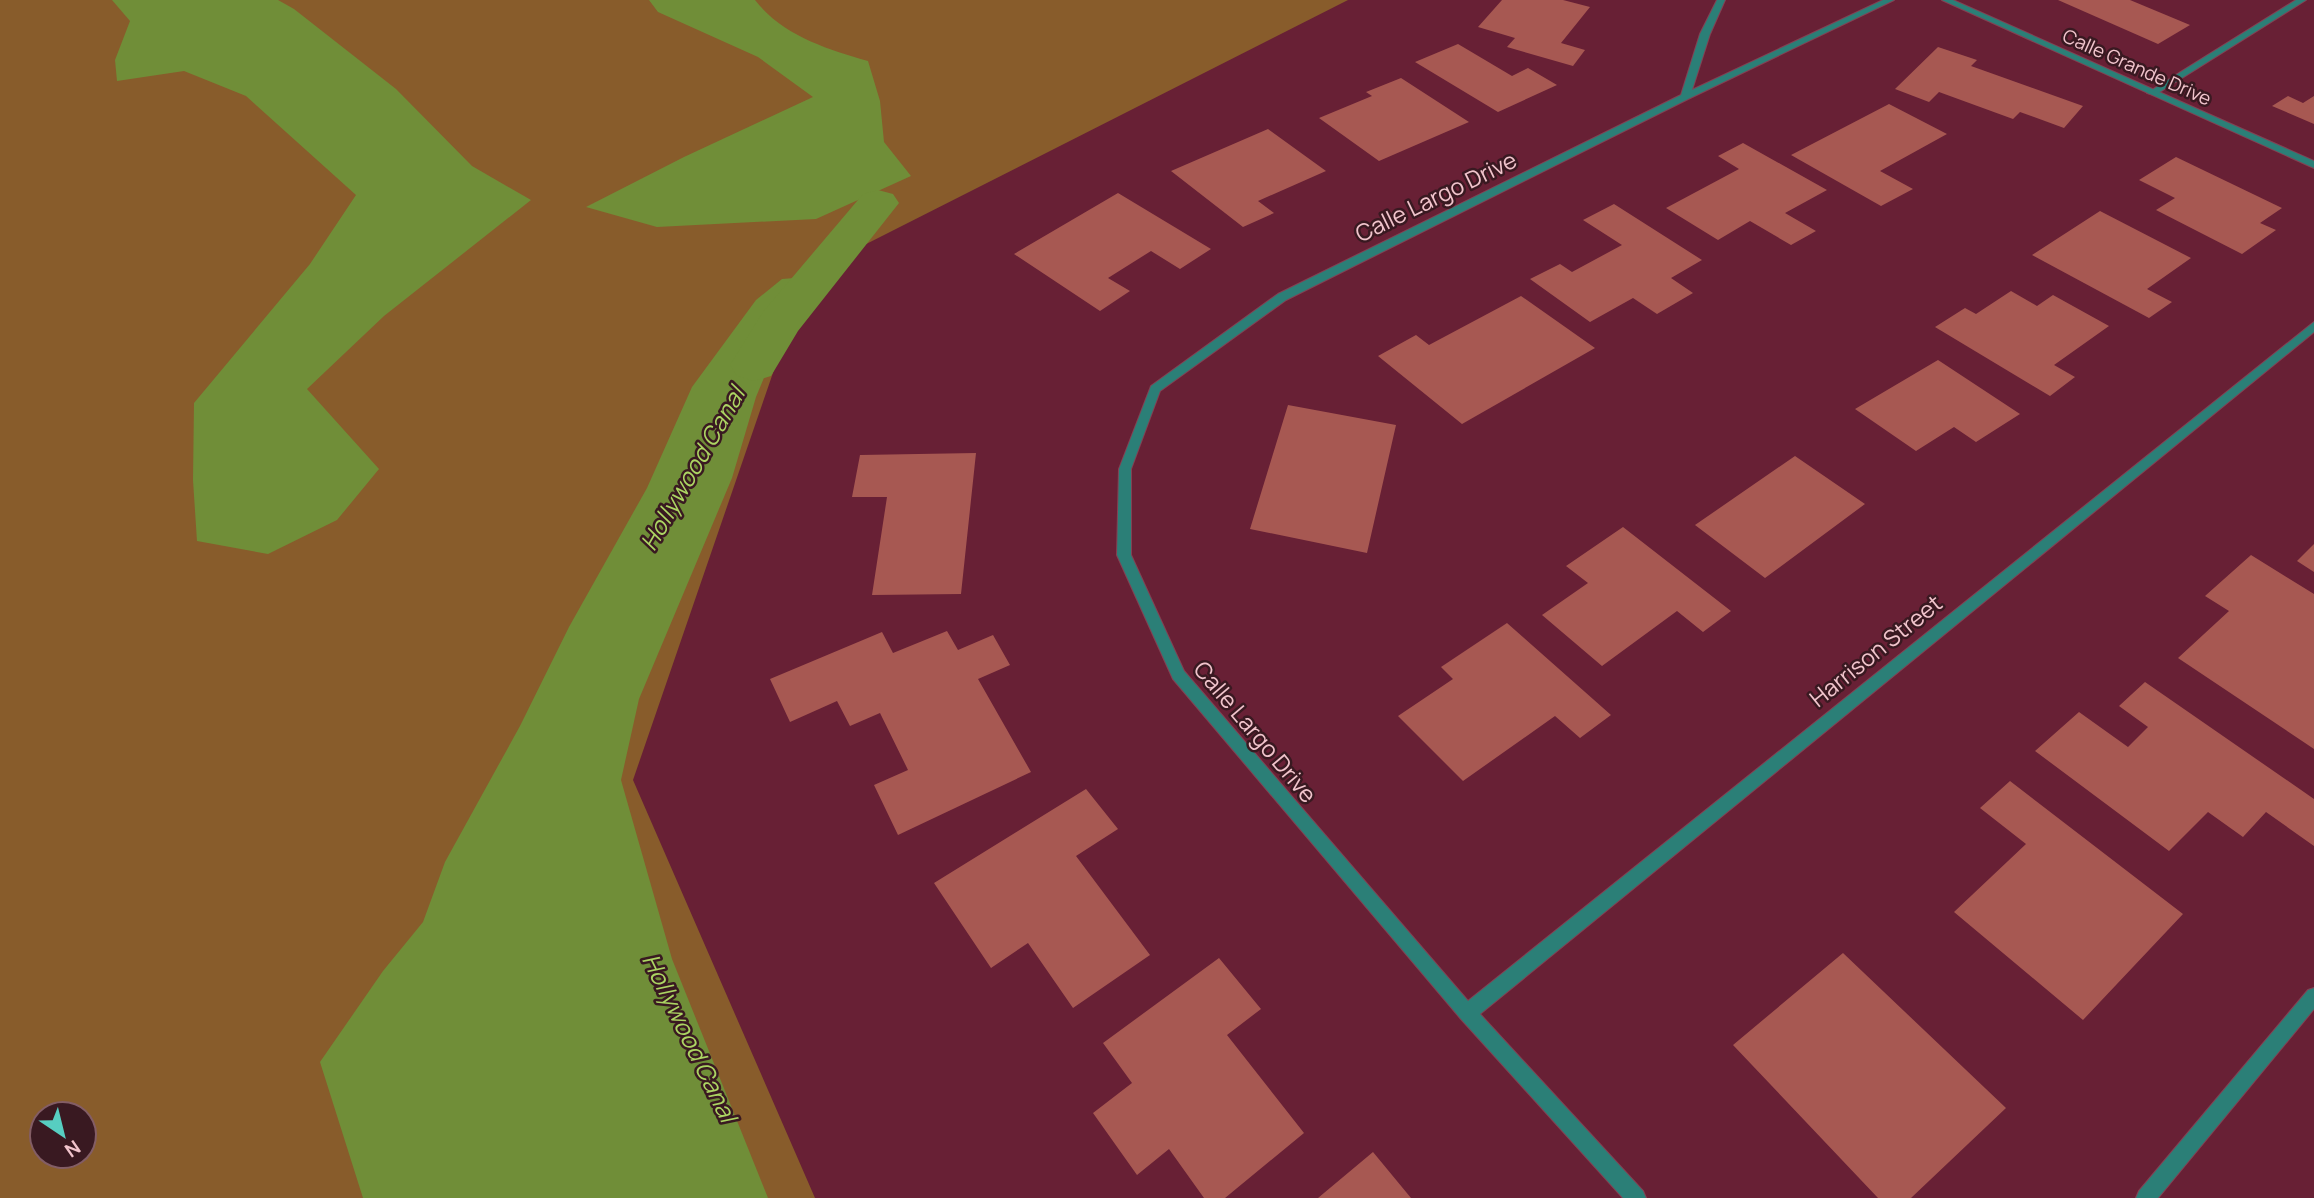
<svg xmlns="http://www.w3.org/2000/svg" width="2314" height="1198" viewBox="0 0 2314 1198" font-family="Manrope,sans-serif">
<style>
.green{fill:#885c2b;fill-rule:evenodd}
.water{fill:#708e38}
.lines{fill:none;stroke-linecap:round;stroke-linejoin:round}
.canal{fill:#708e38;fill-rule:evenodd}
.building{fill:#a75852}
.service-casing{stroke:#834153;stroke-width:2}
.minor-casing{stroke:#834153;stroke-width:2}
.service{fill:#2b7f77;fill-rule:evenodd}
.minor{fill:#2b7f77;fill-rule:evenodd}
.labels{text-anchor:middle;stroke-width:5;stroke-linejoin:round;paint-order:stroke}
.far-street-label{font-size:19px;fill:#f1c4cc;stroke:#391921}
.street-label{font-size:23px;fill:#f1c4cc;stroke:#391921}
.water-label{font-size:24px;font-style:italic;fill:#acd563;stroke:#391921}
</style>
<rect width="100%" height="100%" fill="#682035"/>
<path class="green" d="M0,0h1348l-541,274 -174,506 182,418h-815zM42,1114h42v42h-42z"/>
<path class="water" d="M112,0h166l16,9 102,80 76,77 59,34 -147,116 -77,73 72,80 -42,51 -69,34 -71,-13 -4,-61 1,-77 116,-139 46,-69 -110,-99 -62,-25 -67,10 -2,-21 15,-39z
M649,0h106c27,35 71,49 113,61l12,40 4,41 27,34 -95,43 -159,8 -71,-20 98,-50 129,-60 -55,-40 -100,-45z
M795,278l7,8 -46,111 -24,81 -93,221 -18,81 51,179 96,239h-405l-43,-136 63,-91 40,-49 22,-60 75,-136 49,-99 78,-139 45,-101 64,-87 26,-21z"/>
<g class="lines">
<path class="canal" d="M878,190l15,4 6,9 -101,128 -27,45 -17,5 -17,-5 -7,-11 33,-53 100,-118z"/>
</g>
<path class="building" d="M1502,0h61l27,7 -29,36 24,7 -12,16 -66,-19 8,-9 -37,-11z
M2058,0h72l60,25 -32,19z
M1458,44l54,32 16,-8 29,17 -59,27 -83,-50z
M1938,47l39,13 -6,6 112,40 -19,22 -44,-16 -7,7 -74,-27 -10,10 -34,-13z
M1401,78l68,44 -90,39 -60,-43 53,-22 -6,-4z
M2288,96l15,7 11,-7v28l-42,-18z
M1889,104l58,30 -67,37 33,18 -32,17 -90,-51z
M1268,129l58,42 -68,30 16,12 -31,14 -72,-56z
M1743,143l84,47 -42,23 31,18 -25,14 -41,-24 -32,19 -52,-32 73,-39 -21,-13z
M2176,157l106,51 -22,15 16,7 -34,24 -86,-44 19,-12 -36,-18z
M1118,193l93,56 -31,20 -29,-18 -43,27 22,13 -30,20 -86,-57z
M1614,204l88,56 -31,18 22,15 -36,21 -24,-16 -43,24 -60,-43 30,-15 12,8 50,-27 -39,-25z
M2100,211l91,47 -44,31 25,13 -23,16 -117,-63z
M2011,291l26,15 16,-11 56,31 -55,39 21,12 -25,19 -115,-69 30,-19 11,6z
M1521,296l74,52 -133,76 -84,-68 38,-21 13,10z
M1938,360l82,54 -44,28 -22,-15 -38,24 -61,-42z
M1288,405l108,20 -29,128 -117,-24z
M976,453l-15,141 -89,1 15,-98h-35l8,-42z
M1795,456l70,48 -100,74 -70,-53z
M1623,527l108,84 -28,21 -26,-21 -75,55 -60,-51 46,-32 -22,-17z
M2314,544v28l-17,-11z
M2251,555l63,39v155l-136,-91 51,-47 -24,-15z
M1507,623l104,92 -31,23 -25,-22 -92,65 -65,-65 55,-37 -12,-12z
M947,631l11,19 35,-15 17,30 -32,14 53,93 -133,63 -24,-50 34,-15 -28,-57 -30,13 -13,-25 -47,21 -20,-43 112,-47 11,21z
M2145,682l169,117v47l-48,-34 -23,25 -35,-25 -39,39 -134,-100 44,-39 49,35 20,-20 -29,-21z
M2010,781l173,133 -100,106 -129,-108 72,-68 -46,-36z
M1086,789l32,40 -42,27 74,99 -77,53 -45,-65 -37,25 -57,-85z
M1843,953l163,155 -95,90h-33l-145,-153z
M1219,958l42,51 -34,26 77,98 -79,65h-21l-35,-49 -32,26 -44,-62 39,-30 -29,-40z
M1373,1152l38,46h-93z"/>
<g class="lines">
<defs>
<path id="service" d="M2296,0h10l-151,95 -8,-2z
M2314,988v21l-156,189h-22l3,-7 169,-201z"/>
<path id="minor" d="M1717,0h8l-15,34 -18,56 191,-90h11l-206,99 -402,201 -126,91 -29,78v86l53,116 284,330 846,-679v10l-834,682 163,177 3,7h-23l-162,-179 -288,-340 -56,-124 2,-86 32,-83 127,-92 403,-199 19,-61z
M1942,0h11l361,161v7z"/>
</defs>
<use href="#service" class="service-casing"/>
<use href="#minor" class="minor-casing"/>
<use href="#service" class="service"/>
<use href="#minor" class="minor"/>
</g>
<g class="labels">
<g class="far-street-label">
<text transform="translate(2137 67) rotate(24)" y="7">Calle Grande Drive</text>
</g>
<g class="street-label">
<text transform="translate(1436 197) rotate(-26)" y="8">Calle Largo Drive</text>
<text transform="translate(1876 651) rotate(-39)" y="8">Harrison Street</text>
<text transform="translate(1255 732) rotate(50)" y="8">Calle Largo Drive</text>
</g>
<g class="water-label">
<text transform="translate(693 469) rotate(-60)" y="8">Hollywood Canal</text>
<text transform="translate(689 1038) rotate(64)" y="8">Hollywood Canal</text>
</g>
</g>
<g transform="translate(63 1135) rotate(145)"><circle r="33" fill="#391921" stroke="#835d65" stroke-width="2"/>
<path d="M0-5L12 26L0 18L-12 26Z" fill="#57cec1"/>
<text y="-10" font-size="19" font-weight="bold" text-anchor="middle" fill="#f1c4cc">N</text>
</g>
</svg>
